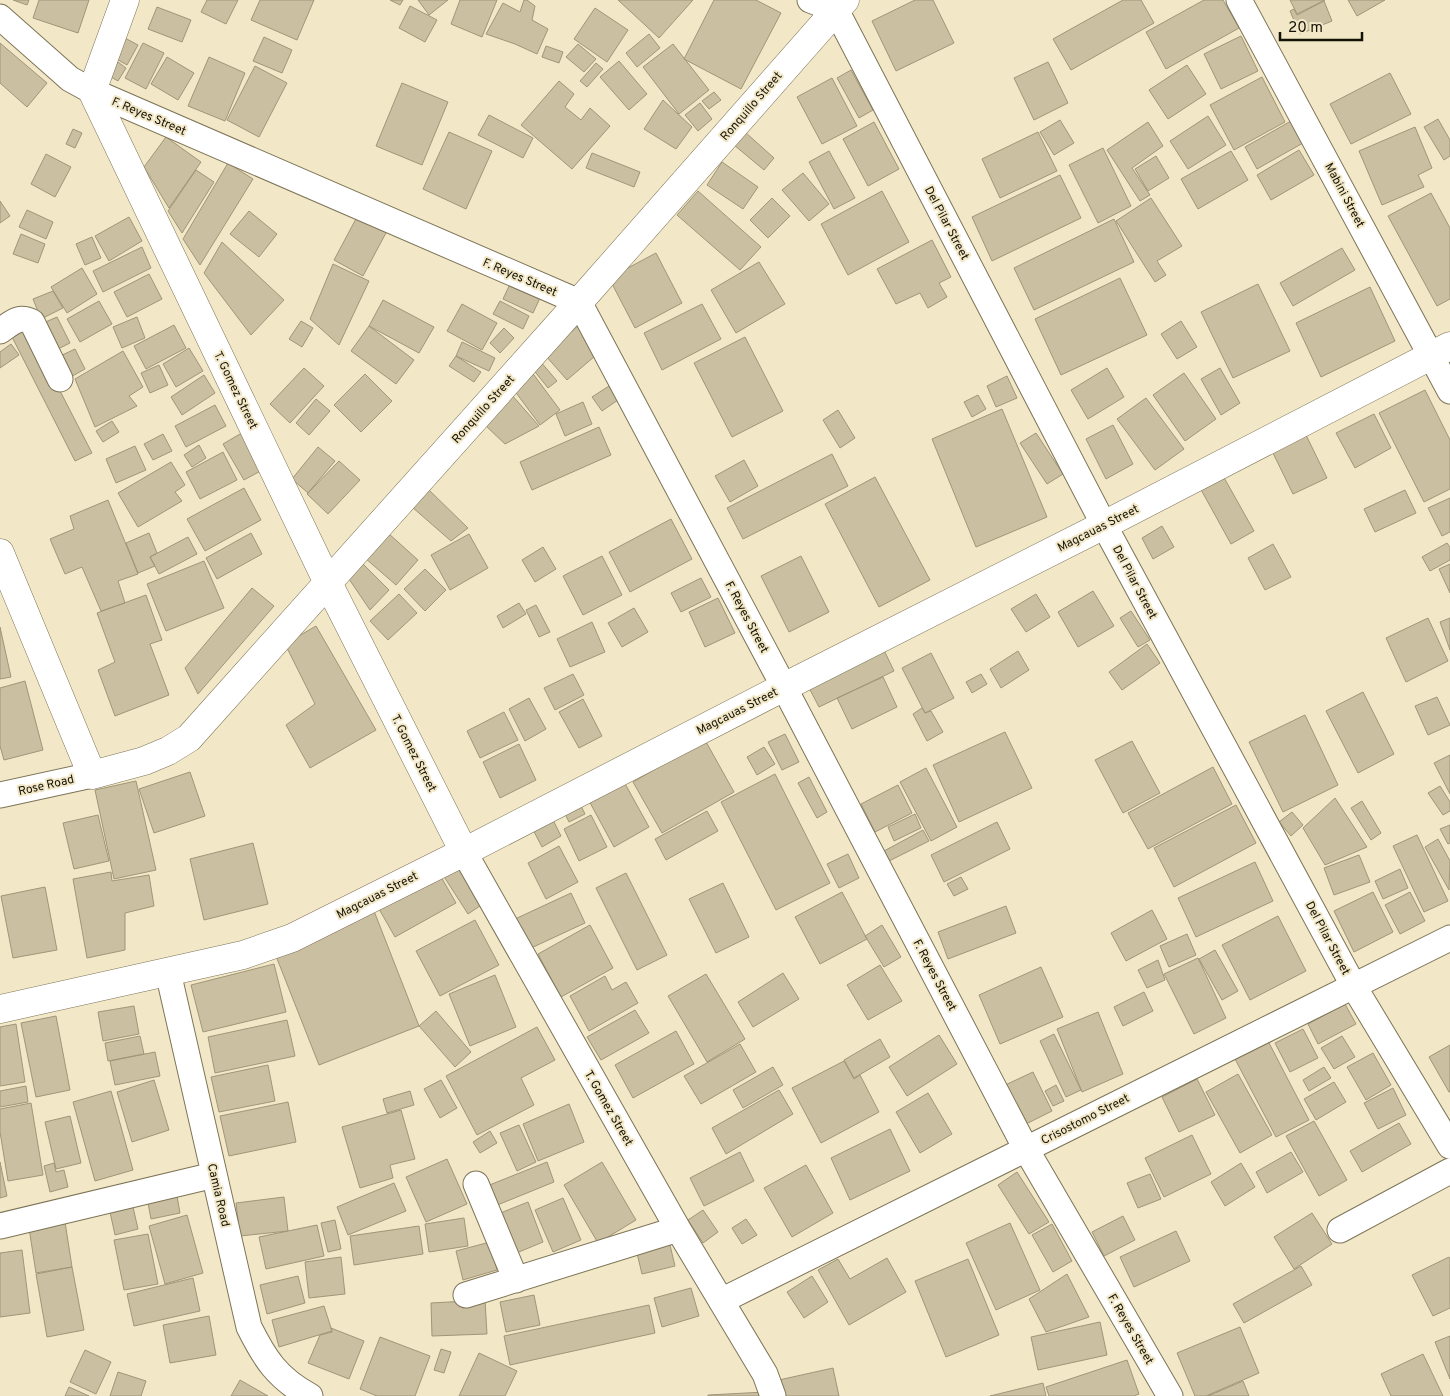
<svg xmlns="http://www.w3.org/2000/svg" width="1450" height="1396" viewBox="0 0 1450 1396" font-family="Overpass,sans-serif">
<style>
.building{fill:#cabfa0;stroke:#a09678}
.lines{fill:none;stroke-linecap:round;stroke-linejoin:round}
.street-casing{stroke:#7d7457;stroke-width:27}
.secondary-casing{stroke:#7d7457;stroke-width:29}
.street{stroke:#fff;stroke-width:25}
.secondary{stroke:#fff;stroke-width:28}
.labels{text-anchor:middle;stroke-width:4;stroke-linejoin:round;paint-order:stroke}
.street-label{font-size:12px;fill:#151207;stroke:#f2e8c7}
</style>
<rect width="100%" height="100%" fill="#f2e8c7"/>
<path class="building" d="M13,0h16l-2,5z
M39,0h50l-11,33 -45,-15z
M207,0h31l-12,24 -25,-12z
M260,0h54l-17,40 -46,-20z
M390,0h13l-3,5z
M418,0h30l-19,15z
M460,0h37l-15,37 -31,-13z
M524,0h3l8,6 -3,14 16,9 -11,25 -22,-10 -29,-10 17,-31 17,9z
M618,0h75l-34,38z
M714,0h42l25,13 -40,76 -57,-30z
M915,0h18l21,43 -58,28 -24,-50z
M1123,0h18l13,23 -83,47 -18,-31z
M1204,0h19l16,28 -73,41 -20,-37z
M1290,0h35l-28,14z
M1348,0h37l-28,16z
M1324,1l8,20 -32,13 -10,-23 4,-2 3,6z
M410,6l27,14 -12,22 -26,-14z
M157,7l34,13 -9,22 -34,-13z
M595,8l33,22 -21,32 -33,-23z
M649,34l11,14 -23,19 -11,-14z
M1241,36l17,35 -37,18 -17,-35z
M123,37l15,8 -11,20 -14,-8z
M264,37l28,13 -10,23 -29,-12z
M0,43l47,40 -20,24 -27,-24z
M143,43l21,10 -18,36 -21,-11z
M578,44l18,15 -12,13 -18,-15z
M673,44l36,46 -30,24 -36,-47z
M546,46l17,6 -4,11 -17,-6z
M167,57l27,16 -16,27 -27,-16z
M209,57l36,16 -20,48 -37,-15z
M619,61l28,33 -18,16 -29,-33z
M118,62l8,6 -8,13 -9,-5z
M1048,62l20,41 -34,17 -20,-42z
M596,63l7,6 -16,18 -7,-6z
M1187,65l19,29 -38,25 -19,-29z
M255,66l32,17 -28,54 -32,-17z
M851,70l22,40 -14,8 -22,-40z
M1390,73l21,41 -60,30 -21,-40z
M1262,77l23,45 -51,28 -24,-45z
M832,78l25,48 -35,18 -25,-47z
M559,81l15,13 -9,13 16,13 9,-12 20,18 -38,43 -51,-44z
M402,83l46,19 -26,63 -46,-19z
M714,92l7,8 -12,9 -7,-8z
M663,100l29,27 -16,22 -32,-20z
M700,103l12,16 -14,12 -13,-16z
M489,115l44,23 -10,20 -45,-23z
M1208,116l18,29 -38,24 -18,-28z
M1438,119l12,21v16l-6,4 -20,-33z
M1060,120l14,23 -20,12 -14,-23z
M1291,121l12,22 -46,26 -12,-22z
M874,122l25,47 -31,17 -25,-47z
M1148,122l15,24 -31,22 18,27 -10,6 -33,-51z
M1415,127l17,41 -14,7 6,12 -42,18 -23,-54z
M73,129l9,4 -7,15 -9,-4z
M449,132l43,19 -26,58 -43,-20z
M745,132l29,26 -10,12 -30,-25z
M1038,132l19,39 -57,27 -18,-39z
M166,137l35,25 -32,46 -25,-41z
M1103,148l28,58 -33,17 -29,-58z
M1299,150l15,25 -43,25 -14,-25z
M829,151l26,47 -21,11 -25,-47z
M1231,151l17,29 -50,29 -17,-30z
M592,153l48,19 -6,15 -48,-19z
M46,154l25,13 -16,30 -24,-13z
M1156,156l13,22 -21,13 -13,-22z
M722,162l36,25 -15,22 -36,-24z
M228,163l25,16 -53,86 -17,-26z
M196,170l18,12 -32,51 -14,-22z
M803,173l26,31 -20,17 -27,-31z
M1060,175l21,43 -89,43 -20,-44z
M698,191l63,56 -21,23 -63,-55z
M882,191l27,51 -61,33 -27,-51z
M1431,193l19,35v71l-13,7 -49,-90z
M772,198l18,18 -22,22 -18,-18z
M1151,198l31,48 -25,15 9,14 -11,7 -39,-61z
M0,201l10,15 -10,7z
M27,210l26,12 -7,17 -27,-12z
M249,211l28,23 -18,23 -29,-23z
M358,215l29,16 -24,45 -29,-16z
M129,217l13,24 -33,20 -14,-25z
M1114,219l20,43 -100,48 -20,-42z
M21,234l24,10 -7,19 -25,-9z
M92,237l9,21 -16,7 -9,-21z
M932,240l19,37 -12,6 8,14 -19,11 -8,-15 -24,11 -19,-35z
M222,242l62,58 -33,35 -47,-62z
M142,247l9,21 -48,24 -10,-21z
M1342,248l13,22 -62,36 -13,-23z
M656,253l26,50 -47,25 -26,-50z
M759,262l26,42 -49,29 -25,-43z
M333,264l36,17 -30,64 -29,-26z
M82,268l15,26 -30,19 -16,-26z
M149,274l13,25 -35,18 -13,-25z
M1120,278l27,57 -86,40 -26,-56z
M510,284l30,14 -7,15 -30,-14z
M1258,284l32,67 -57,27 -32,-66z
M1370,287l25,54 -74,36 -25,-54z
M53,291l10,17 -22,11 -8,-20z
M383,300l51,27 -15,26 -50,-27z
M99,301l13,23 -32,18 -13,-23z
M500,301l29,15 -6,13 -30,-15z
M462,304l35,19 -15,27 -35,-19z
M702,304l19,35 -59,31 -18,-37z
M57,317l13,26 -16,8 -13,-27z
M137,317l8,21 -23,10 -9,-21z
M301,321l12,7 -11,19 -13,-8z
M1181,321l16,26 -20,12 -16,-25z
M25,323l67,130 -17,8 -66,-130z
M580,324l22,26 -35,30 -22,-25z
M174,325l12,23 -40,21 -12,-23z
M369,326l45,34 -18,24 -45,-33z
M504,328l10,10 -14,15 -10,-10z
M745,337l38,74 -51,26 -38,-74z
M462,342l33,16 -6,13 -33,-15z
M11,344l8,11 -19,13v-16z
M189,348l14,23 -27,16 -13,-23z
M75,349l10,20 -18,10 -11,-21z
M123,351l20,36 -14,9 8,10 -42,21 -20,-48z
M456,356l25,16 -7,10 -25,-16z
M540,361l17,20 -9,7 -16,-20z
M159,365l9,20 -18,8 -9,-20z
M304,368l20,18 -34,37 -20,-19z
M1107,368l17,29 -36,22 -17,-29z
M1220,368l20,35 -19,12 -20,-36z
M531,371l29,39 -20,15 -29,-39z
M1184,373l32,46 -31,22 -32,-46z
M365,374l27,27 -31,31 -27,-27z
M204,375l11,18 -33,22 -11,-18z
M1007,376l10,22 -21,9 -9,-21z
M609,386l9,14 -16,11 -10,-14z
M1425,390l25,50v49l-26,13 -45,-89z
M511,394l28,32 -34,18 -19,-18z
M978,395l8,14 -14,8 -8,-15z
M1146,398l38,51 -29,21 -38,-51z
M316,399l14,12 -21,24 -13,-12z
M583,402l9,22 -27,12 -9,-22z
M215,405l11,21 -40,21 -11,-21z
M1002,409l45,108 -71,30 -44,-108z
M838,410l17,28 -15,10 -17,-28z
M1374,414l17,34 -36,20 -19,-35z
M112,421l7,11 -16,10 -7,-11z
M1113,425l20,39 -27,15 -20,-40z
M599,427l12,28 -79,35 -12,-28z
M245,431l21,37 -22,12 -21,-36z
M1036,433l27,41 -16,10 -27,-41z
M163,434l9,17 -19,9 -9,-16z
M1306,435l21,43 -34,16 -21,-43z
M199,445l7,13 -14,9 -8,-12z
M135,446l11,24 -30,13 -10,-24z
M318,447l17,14 -27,32 -16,-14z
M223,452l14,28 -37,19 -14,-27z
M832,454l16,32 -105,53 -16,-31z
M744,460l14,26 -28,16 -15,-26z
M339,461l21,19 -32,34 -21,-20z
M171,462l14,23 -10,7 7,9 -44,26 -20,-34z
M1222,474l32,57 -23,13 -32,-58z
M875,477l55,103 -51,27 -54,-103z
M244,488l17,32 -56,31 -18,-32z
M429,490l39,38 -17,13 -39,-34z
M1405,490l11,23 -41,19 -11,-23z
M1450,498v34l-8,4 -14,-28z
M108,500l30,74 -20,7 7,22 -24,8 -19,-44 -17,7 -15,-35 24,-10 -4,-13z
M671,519l21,40 -62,33 -21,-40z
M1162,526l12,21 -21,12 -11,-21z
M149,533l8,20 -7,4 5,9 -17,7 -12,-30z
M251,533l11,21 -45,25 -11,-21z
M388,533l30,27 -22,25 -31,-27z
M469,534l19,34 -38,22 -19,-35z
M188,537l9,17 -38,20 -9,-17z
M1447,543l3,4v13l-20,11 -8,-14z
M1273,544l18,33 -26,13 -17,-32z
M543,547l13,22 -21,13 -13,-22z
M602,556l20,39 -39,20 -20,-39z
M801,556l28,56 -40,20 -28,-56z
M204,561l20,47 -58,23 -19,-47z
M363,564l26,26 -19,20 -21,-31z
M1450,564v29l-11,-24z
M425,569l21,21 -21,21 -21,-22z
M701,578l10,19 -30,15 -10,-19z
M252,588l22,18 -76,88 -13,-26z
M1093,591l21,35 -36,21 -20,-35z
M399,594l18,19 -29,27 -18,-19z
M1036,594l14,23 -24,15 -15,-23z
M146,595l16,45 -12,4 19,51 -54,21 -17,-46 17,-8 -18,-49z
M718,598l17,35 -30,14 -16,-35z
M519,603l7,11 -23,14 -6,-12z
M536,605l14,27 -11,5 -13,-27z
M634,608l14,24 -26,15 -14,-24z
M1131,611l19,29 -12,7 -18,-29z
M1428,618l20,43 -42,21 -20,-44z
M1450,618v32l-10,-28z
M592,622l13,30 -35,15 -13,-28z
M316,626l60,104 -66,38 -24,-43 29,-21 -30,-60z
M0,627l11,50 -11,2z
M1147,644l13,19 -38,27 -13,-18z
M882,646l12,25 -75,36 -12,-23z
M1018,651l11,19 -28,18 -11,-19z
M931,653l23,45 -29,15 -23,-45z
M573,674l11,21 -29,15 -11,-22z
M981,674l6,10 -15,9 -6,-11z
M883,677l14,30 -45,22 -15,-31z
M25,681l18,69 -39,10 -4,-14v-58z
M1363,692l31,62 -36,19 -32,-62z
M1437,697l13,28 -22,10 -13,-29z
M529,698l17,31 -21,12 -16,-32z
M583,699l19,37 -23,12 -20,-36z
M922,708l3,5 6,-2 12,21 -16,9 -14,-27z
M504,712l14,28 -38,18 -13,-27z
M1305,715l33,70 -55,27 -34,-70z
M1005,732l27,56 -73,34 -26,-57z
M785,734l14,28 -17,8 -14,-28z
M705,740l29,52 -72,41 -29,-51z
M1132,741l28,52 -37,20 -28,-53z
M519,744l17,36 -36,18 -17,-36z
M764,747l11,17 -18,11 -10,-18z
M1450,755v39l-16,-31z
M1213,767l19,37 -84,45 -20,-36z
M926,768l31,59 -26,14 -31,-59z
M190,772l15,44 -51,17 -15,-44z
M775,774l55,109 -54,27 -55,-108z
M809,777l18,35 -10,6 -19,-35z
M623,780l26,47 -35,20 -26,-48z
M136,781l20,89 -42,9 -19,-89z
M898,785l14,28 -37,19 -14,-28z
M1440,786l10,16v9l-7,4 -15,-22z
M1335,798l32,49 -42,18 -22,-37z
M1362,801l19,32 -10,7 -20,-32z
M580,804l5,10 -16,8 -5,-10z
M1236,805l20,38 -82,44 -20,-39z
M707,811l11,20 -52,29 -11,-21z
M549,812l12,24 -19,11 -13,-25z
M1292,812l11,13 -12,11 -12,-14z
M915,814l6,14 -27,13 -6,-14z
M98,815l11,46 -35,8 -11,-46z
M591,815l16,32 -28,14 -15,-32z
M997,822l13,27 -66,33 -13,-27z
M1450,825v18l-2,1 -8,-15z
M923,830l6,11 -40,20 -5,-10z
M1417,835l31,66 -24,11 -31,-66z
M1438,839l12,22 -1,29 -24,-43z
M253,843l15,61 -64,16 -14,-61z
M559,846l19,36 -32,17 -18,-36z
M848,854l11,24 -20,10 -12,-24z
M1359,855l11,27 -36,13 -10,-27z
M460,860l26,42 -18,12 -27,-42z
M1255,862l18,39 -77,36 -18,-39z
M1400,869l8,19 -25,11 -8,-18z
M111,872l1,9 37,-6 5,31 -29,7v37l-38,8 -14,-79z
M626,873l41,82 -30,15 -41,-82z
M440,875l16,28 -61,34 -16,-28z
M961,877l7,12 -14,7 -7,-12z
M723,883l26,54 -33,16 -27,-54z
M45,887l12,63 -44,8 -12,-62z
M842,892l25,47 -47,25 -25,-47z
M1373,892l20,40 -39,20 -20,-41z
M1410,892l15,29 -25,13 -15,-29z
M571,893l14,30 -56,26 -14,-30z
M1006,906l10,27 -68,26 -10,-27z
M1152,910l15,29 -41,22 -15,-28z
M374,911l45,115 -100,39 -45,-114z
M1278,916l28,55 -56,29 -28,-55z
M475,920l24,45 -59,31 -24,-45z
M590,925l23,43 -52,29 -23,-43z
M882,925l19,32 -17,10 -19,-31z
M1187,934l9,21 -27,12 -9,-21z
M1215,950l23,41 -16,9 -23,-41z
M1198,958l28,60 -32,16 -30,-60z
M1158,960l7,20 -18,8 -9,-18z
M274,964l12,48 -83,20 -12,-47z
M880,965l22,36 -34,19 -21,-35z
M1041,967l22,50 -63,27 -21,-49z
M783,973l16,26 -46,28 -15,-25z
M706,974l39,65 -38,23 -39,-66z
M495,975l21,52 -46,19 -21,-52z
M605,976l7,14 14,-8 12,21 -49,28 -19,-35z
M1144,992l9,19 -30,15 -9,-19z
M1345,1004l11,20 -38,20 -10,-20z
M134,1006l5,28 -36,7 -5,-29z
M635,1010l14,23 -48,27 -14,-23z
M436,1011l35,41 -16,15 -36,-41z
M1098,1012l25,62 -41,18 -25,-63z
M56,1016l14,74 -34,7 -15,-74z
M287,1020l8,36 -80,17 -7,-36z
M16,1024l9,58 -25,4v-59z
M537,1027l18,33 -34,18 13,27 -57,30 -31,-59z
M1303,1029l15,29 -28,14 -15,-29z
M676,1031l18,33 -61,34 -18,-33z
M1054,1034l27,56 -15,7 -26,-56z
M939,1035l18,29 -50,32 -18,-29z
M140,1036l4,18 -36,7 -3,-18z
M1342,1036l13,21 -21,12 -13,-21z
M880,1039l10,18 -36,21 -10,-18z
M1268,1041l41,79 -33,17 -41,-78z
M740,1044l16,28 -55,32 -17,-28z
M1450,1045v47h-1l-20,-35z
M155,1052l5,24 -45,9 -5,-24z
M1373,1053l18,32 -25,15 -19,-33z
M844,1061l10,18 6,-4 19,37 -58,31 -29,-55z
M268,1065l7,36 -56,11 -8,-35z
M773,1067l10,18 -40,23 -10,-18z
M1324,1067l7,11 -22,13 -6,-11z
M1033,1072l19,39 -32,16 -19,-40z
M1238,1074l34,61 -32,18 -34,-61z
M1197,1079l18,36 -36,17 -17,-35z
M154,1080l15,50 -37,12 -15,-50z
M441,1080l16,28 -17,10 -16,-29z
M1334,1082l12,20 -30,18 -12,-21z
M1056,1085l8,16 -11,5 -8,-15z
M26,1086l2,16 -28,5v-16z
M1393,1088l13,27 -28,14 -14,-26z
M779,1090l14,24 -67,40 -14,-26z
M111,1091l22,79 -38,11 -22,-79z
M410,1091l4,14 -27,8 -4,-14z
M928,1093l24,41 -32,19 -24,-41z
M288,1102l8,40 -67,14 -9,-40z
M31,1103l12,72 -35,6 -8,-49v-23z
M569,1104l15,38 -46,19 -15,-37z
M401,1110l14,49 -25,6 3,13 -33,10 -18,-61z
M70,1116l11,47 -25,6 -11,-47z
M1314,1121l33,59 -28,16 -33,-60z
M1399,1123l12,21 -49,28 -12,-21z
M519,1125l17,37 -19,9 -17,-38z
M890,1129l20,42 -60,29 -19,-42z
M490,1131l7,12 -17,10 -7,-11z
M1192,1135l19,39 -47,23 -19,-39z
M740,1152l14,29 -50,25 -14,-28z
M1291,1152l12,20 -36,21 -11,-21z
M447,1159l20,45 -41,18 -20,-45z
M0,1162l7,34 -7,2z
M547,1162l7,20 -64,26 -8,-20z
M602,1162l34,58 -38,23 -34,-58z
M54,1163l2,9 8,-2 4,17 -18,5 -6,-26z
M1241,1163l14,24 -30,19 -14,-24z
M806,1165l27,48 -41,24 -28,-49z
M1017,1172l32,50 -20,12 -31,-49z
M1150,1174l11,25 -23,9 -11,-25z
M394,1183l12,28 -58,24 -11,-28z
M177,1196l3,17 -29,6 -3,-16z
M284,1197l4,34 -48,5 -4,-33z
M563,1198l18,42 -28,12 -18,-42z
M528,1202l15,40 -29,12 -16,-40z
M133,1207l5,22 -23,6 -5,-23z
M703,1210l15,22 -15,11 -15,-23z
M1312,1213l20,31 -38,25 -20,-32z
M187,1215l16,58 -38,11 -16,-58z
M1123,1216l12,24 -31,16 -12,-24z
M464,1218l4,28 -39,6 -4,-28z
M746,1219l11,16 -15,9 -10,-16z
M335,1220l6,29 -13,3 -7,-29z
M65,1222l7,45 -36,6 -7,-45z
M1010,1223l30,67 -44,20 -30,-67z
M1052,1224l20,37 -19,11 -21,-37z
M317,1225l7,31 -58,13 -7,-32z
M419,1226l4,28 -69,11 -4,-29z
M1176,1231l14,30 -56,26 -14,-30z
M148,1234l10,50 -34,6 -10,-50z
M669,1241l6,25 -33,8 -6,-25z
M490,1242l7,28 -34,10 -7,-29z
M22,1250l8,63 -30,4v-64z
M341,1257l4,37 -36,4 -4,-36z
M1449,1257l1,2v49l-17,8 -21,-41z
M887,1258l19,34 -57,33 -31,-55 20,-11 12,20z
M968,1259l31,76 -53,22 -31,-76z
M1301,1266l11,19 -68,38 -11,-19z
M72,1267l12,63 -37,7 -11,-63z
M1067,1274l22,43 -43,15 -17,-33z
M298,1276l7,27 -38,11 -7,-29z
M812,1276l16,26 -24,16 -17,-26z
M193,1278l7,33 -66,15 -7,-32z
M691,1288l8,28 -37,11 -8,-29z
M534,1295l6,30 -34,7 -6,-30z
M485,1300l2,34 -55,2 -1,-33z
M649,1305l6,28 -145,32 -6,-29z
M324,1306l8,25 -53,16 -7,-27z
M209,1316l7,39 -46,8 -7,-38z
M1100,1322l7,33 -69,15 -7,-33z
M1240,1327l19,46 -53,23h-11l-18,-43z
M331,1328l33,13 -15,38 -41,-16 12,-28 12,-3z
M1450,1336v43l-15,-37z
M380,1337l50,19 -15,40h-38l-17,-7z
M441,1349l10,3 -7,21 -10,-3z
M85,1350l26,12 -15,32 -26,-12z
M479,1353l38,18 -12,25h-46z
M1423,1354l20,42h-52l-10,-22z
M1127,1360l12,34 -5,2h-85l-3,-9z
M833,1368l6,28h-56l-4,-16z
M118,1372l28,9 -5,15h-31z
M240,1380l28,16h-37z
M1243,1381l6,15h-41z
M1043,1383l3,13h-56z
M69,1387l20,9h-24z
M765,1392v4h-57v-1z"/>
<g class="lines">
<defs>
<path id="street" d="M810,0l26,10 268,515 249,460 97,161
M1239,0l211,391
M0,17l61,54 9,8 22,12 487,211 205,385 242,462 144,247
M0,331c12,-8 18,-16 32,-9l28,57
M0,795l92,-20
M464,852l214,377 87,145 8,22
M168,972l81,355c16,32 28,51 61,69
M476,1184l40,96
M0,1226l214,-51
M1340,1230l110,-59
M466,1295l212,-66
M721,1301l729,-363"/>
<path id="secondary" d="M125,0l-33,91 236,492 136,269
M0,553l92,222 52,-14 24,-10 21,-13 390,-436 266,-302
M0,1009l243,-54 49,-17 172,-86 320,-165 320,-162 346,-179"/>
</defs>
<use href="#street" class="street-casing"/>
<use href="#secondary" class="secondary-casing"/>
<use href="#street" class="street"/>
<use href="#secondary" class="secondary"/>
</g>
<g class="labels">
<g class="street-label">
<text transform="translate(751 106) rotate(-49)" y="4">Ronquillo Street</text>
<text transform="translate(149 116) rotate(23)" y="4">F. Reyes Street</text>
<text transform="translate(1345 195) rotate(62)" y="4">Mabini Street</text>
<text transform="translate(947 223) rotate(62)" y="4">Del Pilar Street</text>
<text transform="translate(520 277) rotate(23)" y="4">F. Reyes Street</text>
<text transform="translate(236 390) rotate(64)" y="4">T. Gomez Street</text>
<text transform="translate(483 409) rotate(-48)" y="4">Ronquillo Street</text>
<text transform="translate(1098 528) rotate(-27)" y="4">Magcauas Street</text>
<text transform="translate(1135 582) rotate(62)" y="4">Del Pilar Street</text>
<text transform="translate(747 617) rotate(62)" y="4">F. Reyes Street</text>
<text transform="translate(737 711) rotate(-27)" y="4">Magcauas Street</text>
<text transform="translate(414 753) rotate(63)" y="4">T. Gomez Street</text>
<text transform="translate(46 785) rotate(-13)" y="4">Rose Road</text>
<text transform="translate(377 895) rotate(-27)" y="4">Magcauas Street</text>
<text transform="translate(1328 938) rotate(62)" y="4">Del Pilar Street</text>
<text transform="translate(935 975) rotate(62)" y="4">F. Reyes Street</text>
<text transform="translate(609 1108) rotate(60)" y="4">T. Gomez Street</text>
<text transform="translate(1085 1119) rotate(-27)" y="4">Crisostomo Street</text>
<text transform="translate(219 1195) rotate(77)" y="4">Camia Road</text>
<text transform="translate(1131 1329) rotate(60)" y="4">F. Reyes Street</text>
</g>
</g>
<path d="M1280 32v8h82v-8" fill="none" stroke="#151207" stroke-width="2.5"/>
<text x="1288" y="32" font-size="15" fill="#151207" stroke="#f2e8c7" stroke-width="4" paint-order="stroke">20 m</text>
</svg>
